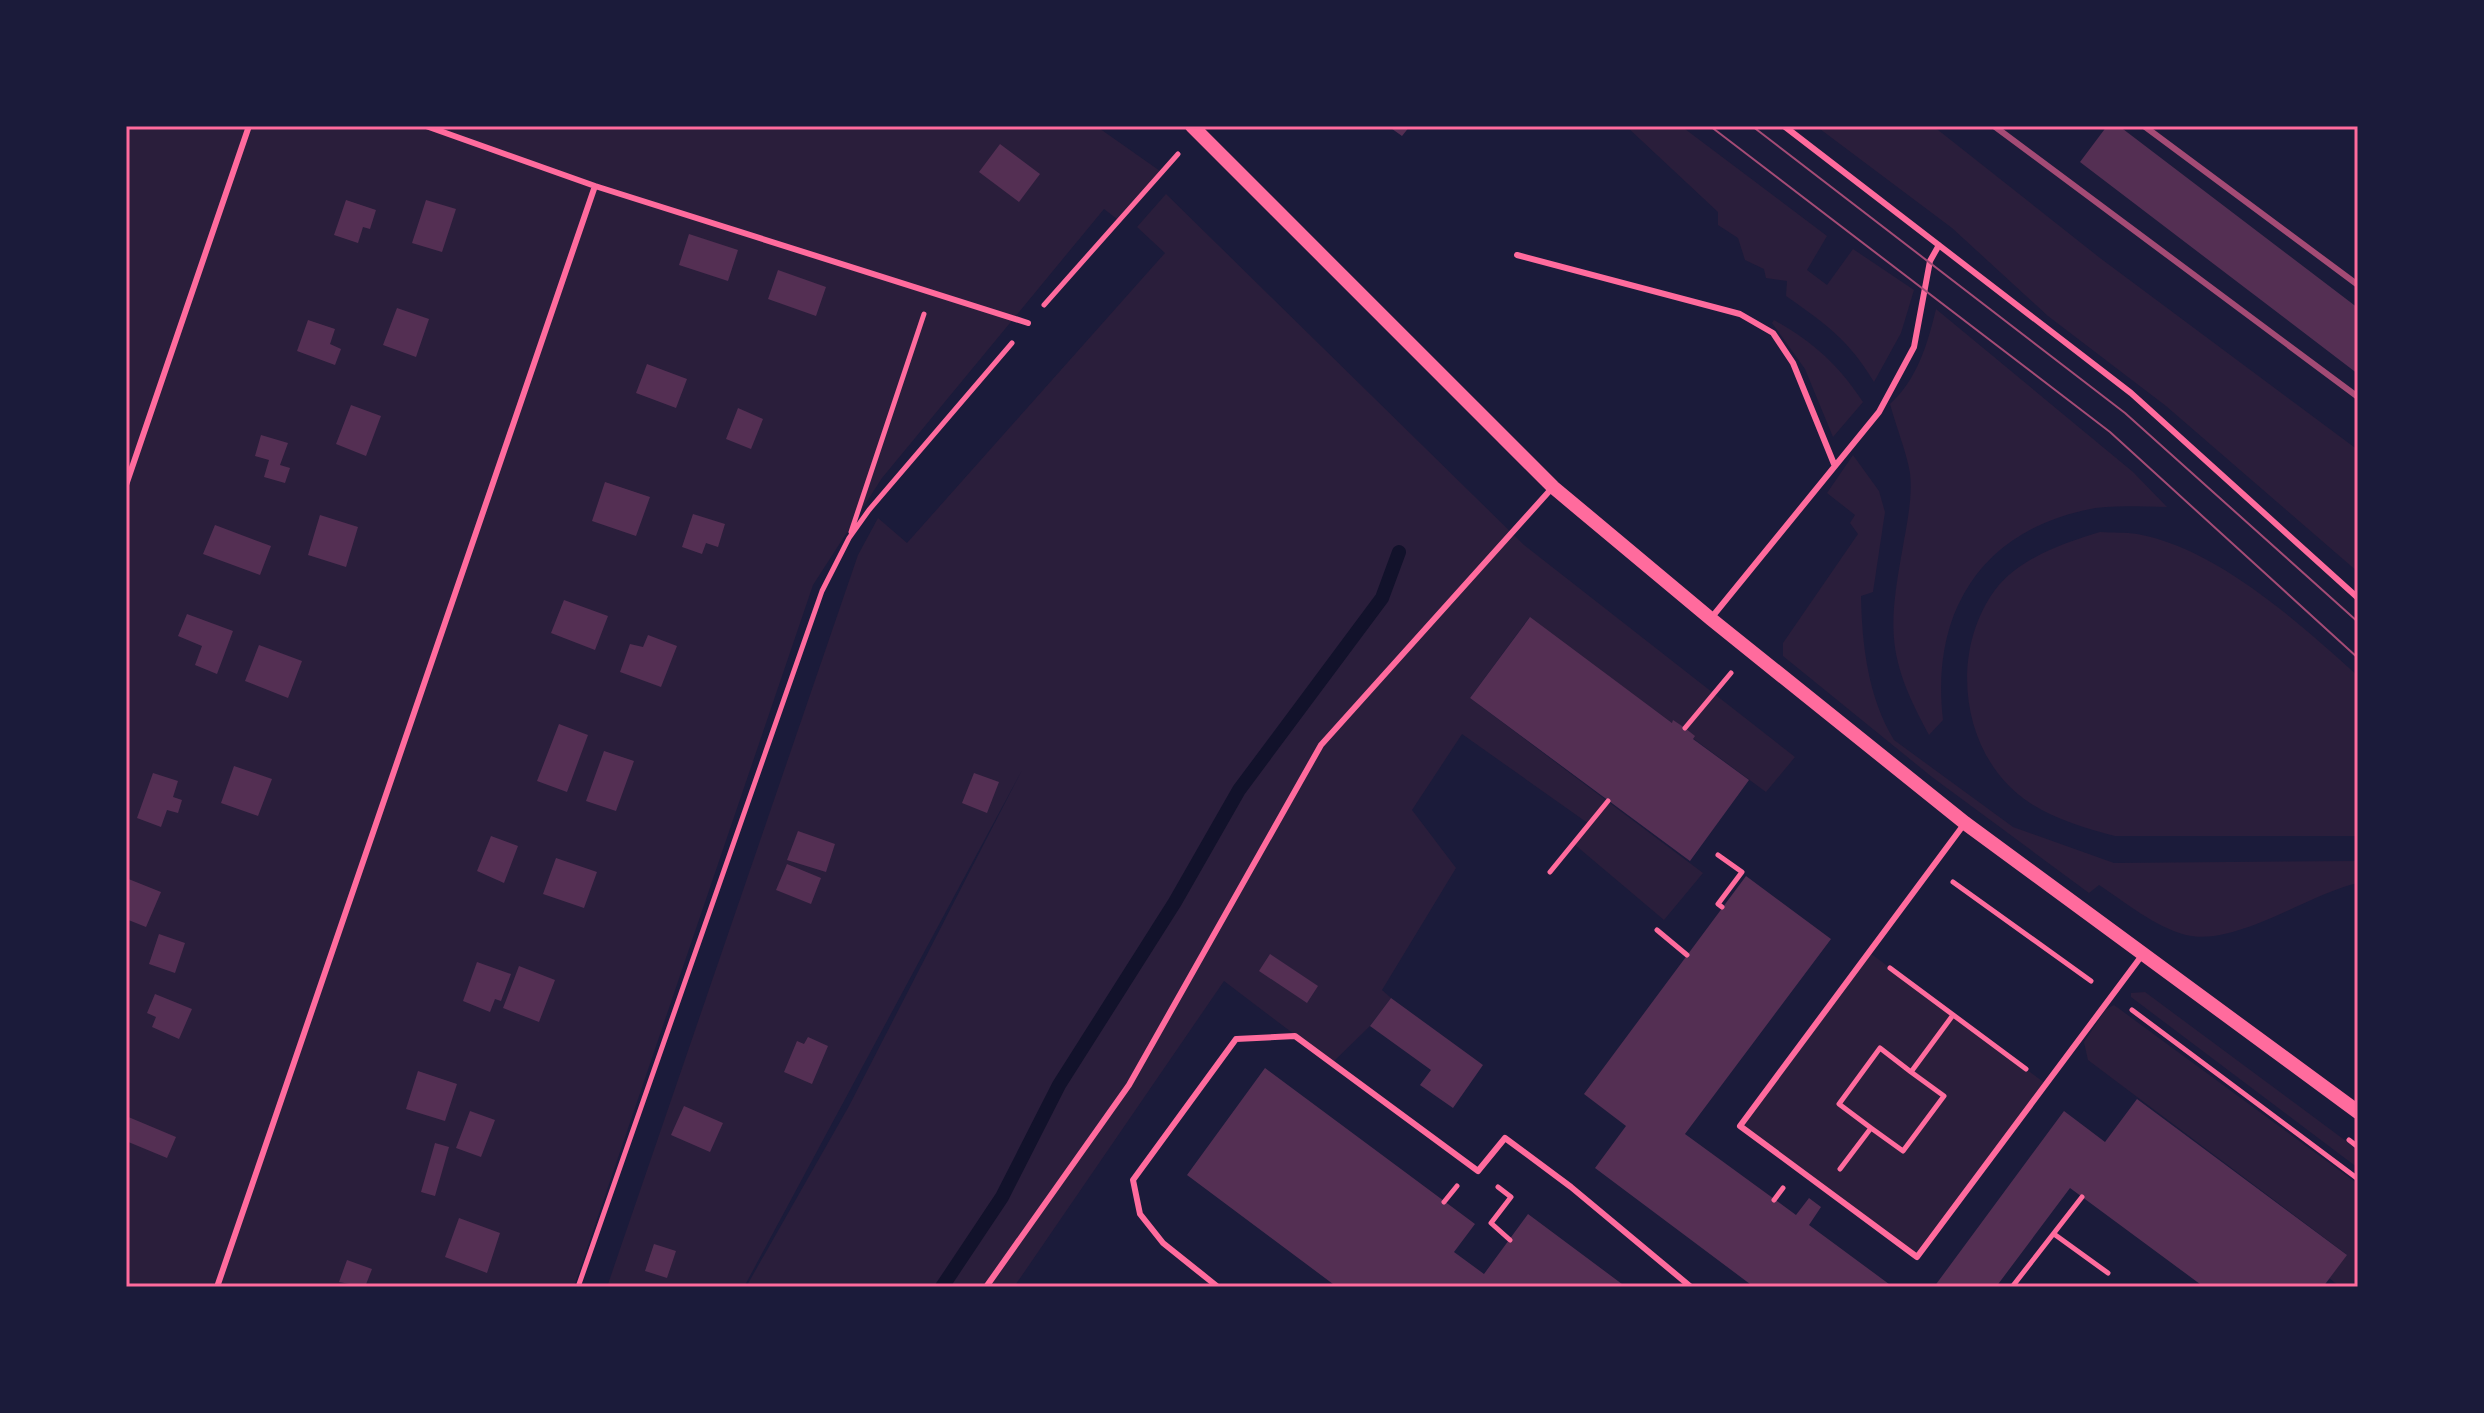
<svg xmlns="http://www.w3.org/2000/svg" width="2484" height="1413" viewBox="0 0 2484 1413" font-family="Roboto,sans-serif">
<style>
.green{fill:#2a1e3b}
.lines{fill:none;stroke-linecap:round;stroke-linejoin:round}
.stream{stroke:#12122b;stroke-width:14}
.building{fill:#542f53}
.path{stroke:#ff6b9d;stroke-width:5}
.service{stroke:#ff6b9d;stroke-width:6}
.tertiary{stroke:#ff6b9d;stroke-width:14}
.tram{stroke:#a44b75;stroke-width:2}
.rail{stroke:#a44b75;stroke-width:6}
.neatline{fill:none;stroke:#ff6b9d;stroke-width:3}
</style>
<rect width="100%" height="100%" fill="#1b1b3a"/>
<path class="green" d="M126,126h970l64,45 -43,48 -13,-10 -222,269 -69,107 -239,702h-448z
M1626,126h55l146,110 -20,34 20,15 26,-36 61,41 -13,43 -27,49c-26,-43 -48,-58 -88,-86l1,-15 -21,-3 -2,-9 -19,-9 -7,-22 -20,-13v-13z
M1816,126h117l167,132 258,192v122l-192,-166 -118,-90 -96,-88z
M1166,194l358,351 271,212 -29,35 -237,-174 -59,80 233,175 -39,47 -90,-76 15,-20 -127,-90 -50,76 44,58 -74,122 9,8 -21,28 -38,37 -108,-82 -210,306h-268l103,-181 173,-336 -278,517h-137l251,-732 20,-37 29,25 258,-290 -28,-26z
M1936,309l197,163 34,35c-28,0 -58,-3 -86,4 -105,25 -150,107 -138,209l-14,15c-40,-74 -42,-101 -27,-183 4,-24 11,-54 8,-79 -3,-19 -14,-47 -20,-69 27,-24 38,-61 46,-95z
M1774,320c39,22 64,44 89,82l-30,35 -28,-68 -33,-46z
M1853,455l26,36 6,21 -12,80 -12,4c1,49 7,101 33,144l119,87 101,36 244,-2v22c-50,11 -122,64 -172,52 -31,-8 -61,-33 -87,-50l-10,8 -157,-116 -149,-121v-13l75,-109 -8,-11 5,-8 -28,-22z
M2100,532c12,1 26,0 37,2 80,14 163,90 221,142v160h-243c-28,-7 -60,-17 -85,-33 -69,-45 -82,-149 -35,-213 24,-32 69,-47 105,-58z
M1870,953l176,131 -129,173 -177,-131z
M2145,992l213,158v18l-227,-171v-4z
M2114,1005l244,179v103h-18l-11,-9 17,-24 -258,-194 -4,-18 22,-33z"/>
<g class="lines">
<path class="stream" d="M942,1287l60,-90 57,-112 116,-183 64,-112 143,-192 17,-46"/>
</g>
<path class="building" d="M1388,126h22l-8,10z
M2107,126h12l239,182v66l-278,-212z
M1000,144l40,30 -21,28 -40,-30z
M346,200l30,10 -6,19 -7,-2 -5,16 -24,-8z
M426,200l30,9 -14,43 -30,-9z
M689,234l49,16 -10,31 -49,-16z
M778,270l48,17 -10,29 -48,-17z
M397,308l32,11 -13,38 -33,-12z
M308,320l27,9 -5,15 11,5 -6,16 -38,-14z
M647,364l40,15 -11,29 -40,-15z
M351,405l30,11 -15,40 -30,-12z
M738,408l25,11 -12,30 -25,-10z
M261,435l27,8 -8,22 10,3 -5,15 -21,-6 5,-17 -14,-4z
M605,482l45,15 -14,39 -44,-15z
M693,514l32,10 -7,23 -12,-4 -4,11 -20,-7z
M320,515l38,12 -12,40 -38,-12z
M215,525l56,21 -11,29 -57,-21z
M564,600l44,16 -13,34 -44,-17z
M187,614l46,17 -16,43 -22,-9 7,-19 -24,-10z
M1530,617l142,106 1,-3 12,8 10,8 -2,3 56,41 -59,81 -220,-163z
M648,635l29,11 -16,41 -41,-15 10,-28 13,3z
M259,645l43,16 -14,37 -43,-17z
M559,724l29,11 -21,57 -30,-11z
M604,751l30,10 -18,50 -30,-10z
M234,766l38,13 -14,37 -37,-13z
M153,773l25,8 -5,16 9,3 -4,13 -11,-3 -6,17 -24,-9z
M974,773l25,9 -12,31 -25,-10z
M798,831l37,13 -9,28 -39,-12z
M491,836l27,10 -14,37 -27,-12z
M556,858l41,14 -13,36 -41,-14z
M787,864l34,14 -10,26 -35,-14z
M1746,876l85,63 -146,195 111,81 13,-17 12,9 -12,18 84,62h-139l-159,-119 31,-42 -42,-32z
M126,878l35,14 -15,35 -20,-8z
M159,934l26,9 -10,30 -26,-9z
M1270,954l48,32 -11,17 -48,-32z
M477,962l34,12 -10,27 -6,-2 -5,13 -27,-11z
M519,966l36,14 -16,42 -36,-14z
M155,994l37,15 -13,30 -27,-12 4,-10 -9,-4z
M1391,998l92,67 -30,43 -33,-23 11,-15 -61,-44z
M808,1037l20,9 -16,38 -28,-12 13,-31 7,3z
M1265,1068l210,156 -21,28 30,22 44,-60 98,73h-289l-150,-112z
M418,1071l39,13 -12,37 -39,-12z
M2137,1099l210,156 -24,32h-119l-134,-99 -74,99h-62l130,-176 41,31z
M684,1106l39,17 -13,29 -39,-17z
M470,1111l25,9 -14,37 -25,-9z
M126,1116l50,21 -9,21 -41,-17z
M435,1143l14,4 -14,49 -14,-4z
M459,1218l41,15 -13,40 -42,-16z
M654,1244l22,7 -9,27 -22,-7z
M347,1260l25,9 -7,18 -26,-5z"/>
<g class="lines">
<path class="path" d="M1044,305l134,-151
M851,532l73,-218
M1685,728l46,-55
M1718,855l24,17 -24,32 4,3
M1550,872l58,-71
M1953,882l138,99
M1657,930l30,25
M1890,968l136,101
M2132,1010l226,169
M1871,1128l32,23 41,-55 -33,-24
M2349,1140l9,7
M1840,1169l31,-41 -32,-24 41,-56 31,24 42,-57
M1498,1187l13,10 -20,26 19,17
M1774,1200l9,-12
M1444,1202l13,-16
M2054,1234l54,39
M578,1287l244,-696 27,-53 20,-28 143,-167
M2012,1287l70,-90"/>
<path class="service" d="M426,126l169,60 433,137
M1784,126l347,267 227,205
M1517,255l223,59 33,19 20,30 41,101
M126,485l123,-359
M1712,617l167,-205 35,-65 16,-86 9,-16
M1965,823l-225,303 177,131 226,-303
M217,1287l378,-1101
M986,1287l143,-202 192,-340 232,-258
M1218,1287l-55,-44 -23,-29 -7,-34 103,-141 59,-3 183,135 27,-33 66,49 120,100
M2127,1287h1"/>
<path class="tertiary" d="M1192,126l361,361 158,132 254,204 393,289"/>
<path class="tram" d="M1710,126l400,306 248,226
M1752,126l373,287 233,209"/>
<path class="rail" d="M1994,126l364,271
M2144,126l214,159"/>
</g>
<rect width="2484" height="1413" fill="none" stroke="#1b1b3a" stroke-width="256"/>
<rect x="128" y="128" width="2228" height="1157" class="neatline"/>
</svg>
